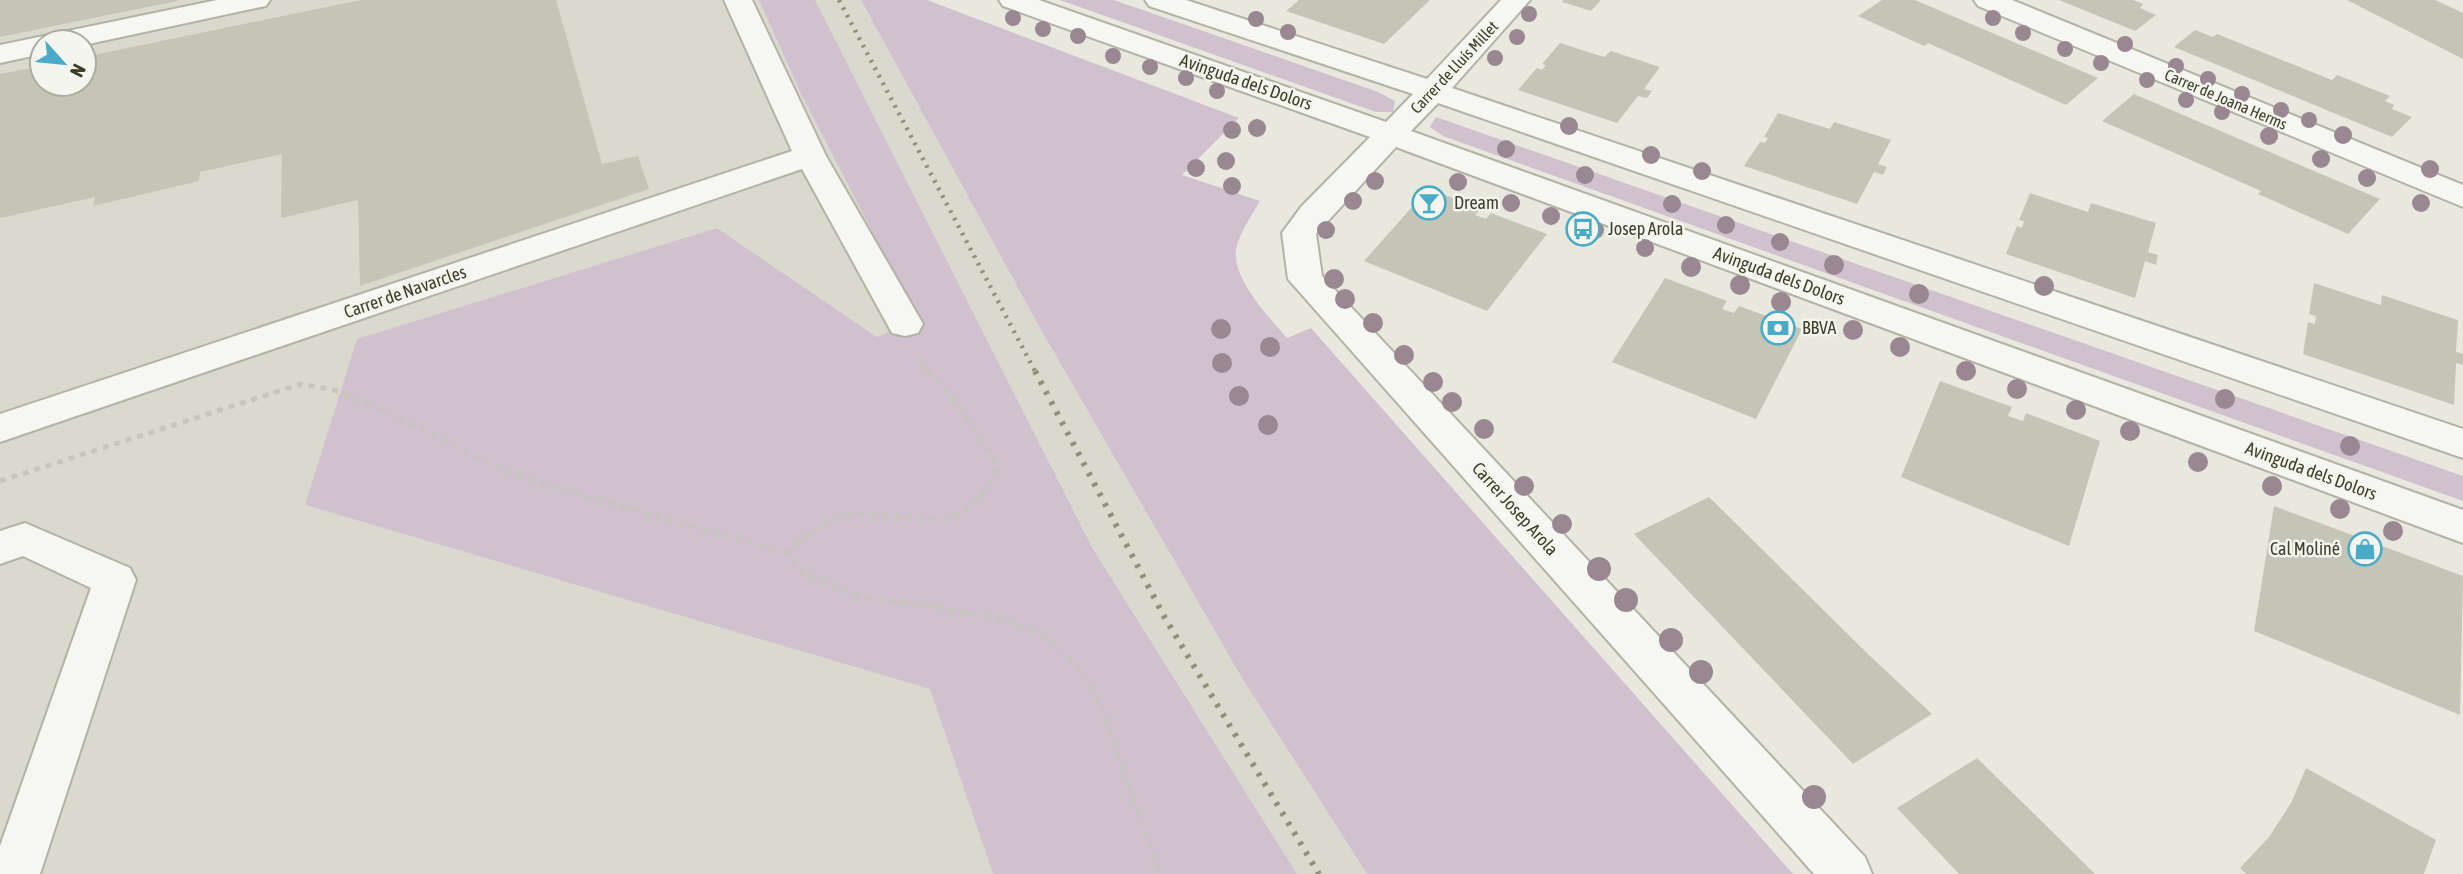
<svg xmlns="http://www.w3.org/2000/svg" width="2463" height="874" viewBox="0 0 2463 874" font-family="'Asap Condensed',sans-serif">
<style>
.built{fill:#dad9cd;fill-rule:evenodd}
.green{fill:#d1c1cf}
.building{fill:#c4c4b7}
.lines{fill:none;stroke-linecap:round;stroke-linejoin:round}
.minor-casing{stroke:#b2b2a5;stroke-width:4}
.path-far1{stroke:#c6c6be;stroke-width:3.5;stroke-dasharray:4.5 4.5;stroke-linecap:butt}
.path{stroke:#c6c6be;stroke-width:5;stroke-dasharray:6 6;stroke-linecap:butt}
.minor{fill:#f6f6f2;fill-rule:evenodd}
.rail-far1{stroke:#90907a;stroke-width:4.5;stroke-dasharray:2.5 6;stroke-linecap:butt}
.rail{stroke:#90907a;stroke-width:6;stroke-dasharray:3.5 8;stroke-linecap:butt}
.tree{fill:#998792}
.labels{text-anchor:middle;stroke-width:5;stroke-linejoin:round;paint-order:stroke}
.far-street-label{font-size:16px;fill:#3e3e29;stroke:#f5f5ef}
.street-label{font-size:18px;fill:#3e3e29;stroke:#f5f5ef}
.poi-label{font-size:18px;fill:#3e3e29;stroke:#f5f5ef;text-anchor:start}
</style>
<rect width="100%" height="100%" fill="#e8e8df"/>
<path class="built" d="M0,0h759l41,92 119,228 -42,17 -160,-109 -62,21 -350,256 626,184 62,185h-993zM42,42h42v42h-42z
M815,0h46l180,330 201,348 125,196h-70l-204,-325z"/>
<path class="green" d="M759,0h56l278,549 204,325h-304l-63,-185 -625,-184 52,-166 360,-111 160,109 41,-17 -118,-228z
M861,0h66l312,118 -57,57 78,26c-8,14 -18,28 -23,44 -9,30 32,72 50,93l24,-10 482,546h-426l-125,-196 -201,-348z
M1060,0h54l264,92 17,9 -2,11h-17z
M1436,117l1027,359v25l-1020,-365 -13,-9z"/>
<path class="building" d="M0,0h177v1l-177,36z
M361,0h195l46,164 36,-8 11,33 -289,97 -2,-86 -77,18 1,-64 -82,18 -1,9 -106,25 2,-9 -95,21v-144l42,-8v18h42v-27z
M1299,0h131l-46,44 -98,-33z
M1563,0h38l-10,11 -29,-9z
M1882,0h33l183,78 -32,27 -138,-62 -4,3 -66,-30z
M2059,0h74l10,4 -3,4 16,7 -21,16z
M2347,0h88l28,13v46z
M2195,30l18,7 4,-3 115,46 5,-5 53,21 -5,5 9,4 -2,4 20,8 -20,20 -218,-90z
M1560,43l44,14 7,-6 49,16 -16,22 8,2 -5,7 -9,-2 -21,27 -99,-33 19,-22 5,2 4,-5 -4,-1z
M2134,94l246,105 -32,35 -90,-40 3,-3 -159,-70z
M1778,113l52,16 4,-7 57,18 -13,24 9,3 -4,8 -9,-3 -17,32 -113,-38 16,-24 5,1 3,-5 -4,-1z
M1428,189l53,19 -6,7 11,4 5,-6 56,21 -60,77 -123,-50z
M2030,193l58,19 3,-9 65,20 -8,29 10,3 -2,10 -11,-4 -10,37 -129,-44 11,-28 5,2 2,-7 -5,-1z
M1665,278l62,23 -5,8 12,4 5,-7 63,23 -46,90 -144,-57z
M2314,283l67,22 1,-10 76,25 -2,32 7,2v11l-7,-2 -2,42 -151,-51 5,-32 7,2 1,-8 -7,-2z
M1940,381l72,26 -4,9 15,5 3,-8 74,28 -31,105 -168,-69z
M1709,497l161,159 62,58 -79,50 -219,-230z
M2274,506l189,70 -3,139 -206,-84z
M1977,758l44,43 74,73h-136l-62,-66z
M2306,768l130,72 -12,34h-178l-6,-6 29,-31 22,-34z"/>
<g class="lines">
<defs>
<path id="minor" d="M217,0h53l-4,6 -10,2 -172,37v-3h-42v12l-42,9v-18z
M724,0h28l74,156 97,168 -5,9 -13,3 -13,-3 -90,-164 -802,273v-28l792,-263z
M999,0h40l347,122 27,-28 -264,-88 -4,-6h41l241,79 74,-79h29l-78,88 1011,341v29l-1025,-355 -27,28 1052,379v33l-1067,-396 -80,87 6,42 543,581 7,17h-58l-526,-595 -6,-46 19,-26 69,-70 -367,-131z
M1974,0h38l451,185v22l-485,-201z
M25,523l105,45 6,12 -96,294h-40v-28l91,-258 -68,-32 -23,8v-33z"/>
</defs>
<use href="#minor" class="minor-casing"/>
<path class="path-far1" d="M918,360l12,13"/>
<path class="path" d="M928,371l24,26 37,55 8,17c-9,15 -17,33 -33,42 -15,9 -31,9 -48,7 -56,-6 -86,-12 -127,35l8,16 61,28 75,9 63,12 43,15 18,11 18,19 25,40 60,171
M0,481l301,-97 38,7 96,44 46,25 54,22 254,71"/>
<use href="#minor" class="minor"/>
<path class="rail-far1" d="M839,0l197,373"/>
<path class="rail" d="M1035,371l130,247 154,256"/>
</g>
<g class="tree">
<circle cx="1529" cy="14" r="8"/>
<circle cx="1013" cy="18" r="8"/>
<circle cx="1993" cy="18" r="8"/>
<circle cx="1256" cy="19" r="8"/>
<circle cx="1043" cy="29" r="8"/>
<circle cx="1288" cy="32" r="8"/>
<circle cx="2023" cy="33" r="8"/>
<circle cx="1078" cy="36" r="8"/>
<circle cx="1517" cy="37" r="8"/>
<circle cx="2125" cy="44" r="8"/>
<circle cx="2065" cy="49" r="8"/>
<circle cx="1113" cy="56" r="8"/>
<circle cx="1495" cy="58" r="8"/>
<circle cx="2101" cy="63" r="8"/>
<circle cx="2176" cy="66" r="8"/>
<circle cx="1150" cy="67" r="8"/>
<circle cx="1186" cy="78" r="8"/>
<circle cx="2208" cy="79" r="8"/>
<circle cx="2147" cy="80" r="8"/>
<circle cx="1217" cy="91" r="8"/>
<circle cx="2242" cy="94" r="8"/>
<circle cx="2186" cy="100" r="8"/>
<circle cx="2281" cy="110" r="8"/>
<circle cx="2222" cy="112" r="8"/>
<circle cx="2309" cy="120" r="8"/>
<circle cx="1569" cy="126" r="9"/>
<circle cx="1257" cy="128" r="9"/>
<circle cx="1232" cy="130" r="9"/>
<circle cx="2343" cy="135" r="9"/>
<circle cx="2269" cy="136" r="9"/>
<circle cx="1506" cy="149" r="9"/>
<circle cx="1651" cy="155" r="9"/>
<circle cx="2321" cy="159" r="9"/>
<circle cx="1226" cy="161" r="9"/>
<circle cx="1196" cy="168" r="9"/>
<circle cx="2430" cy="169" r="9"/>
<circle cx="1702" cy="171" r="9"/>
<circle cx="1585" cy="175" r="9"/>
<circle cx="2367" cy="178" r="9"/>
<circle cx="1375" cy="181" r="9"/>
<circle cx="1458" cy="182" r="9"/>
<circle cx="1232" cy="186" r="9"/>
<circle cx="1353" cy="201" r="9"/>
<circle cx="1511" cy="203" r="9"/>
<circle cx="2421" cy="203" r="9"/>
<circle cx="1672" cy="204" r="9"/>
<circle cx="1551" cy="216" r="9"/>
<circle cx="1726" cy="225" r="9"/>
<circle cx="1326" cy="230" r="9"/>
<circle cx="1595" cy="230" r="9"/>
<circle cx="1780" cy="242" r="9"/>
<circle cx="1645" cy="248" r="9"/>
<circle cx="1834" cy="265" r="10"/>
<circle cx="1691" cy="267" r="10"/>
<circle cx="1334" cy="279" r="10"/>
<circle cx="1740" cy="285" r="10"/>
<circle cx="2044" cy="286" r="10"/>
<circle cx="1919" cy="294" r="10"/>
<circle cx="1345" cy="299" r="10"/>
<circle cx="1781" cy="302" r="10"/>
<circle cx="1373" cy="323" r="10"/>
<circle cx="1221" cy="329" r="10"/>
<circle cx="1853" cy="330" r="10"/>
<circle cx="1270" cy="347" r="10"/>
<circle cx="1900" cy="347" r="10"/>
<circle cx="1404" cy="355" r="10"/>
<circle cx="1222" cy="363" r="10"/>
<circle cx="1966" cy="371" r="10"/>
<circle cx="1433" cy="382" r="10"/>
<circle cx="2017" cy="389" r="10"/>
<circle cx="1239" cy="396" r="10"/>
<circle cx="2225" cy="399" r="10"/>
<circle cx="1452" cy="402" r="10"/>
<circle cx="2076" cy="410" r="10"/>
<circle cx="1268" cy="425" r="10"/>
<circle cx="1484" cy="429" r="10"/>
<circle cx="2130" cy="431" r="10"/>
<circle cx="2350" cy="446" r="10"/>
<circle cx="2198" cy="462" r="10"/>
<circle cx="1524" cy="486" r="10"/>
<circle cx="2272" cy="486" r="10"/>
<circle cx="2340" cy="509" r="10"/>
<circle cx="1562" cy="524" r="10"/>
<circle cx="2393" cy="531" r="10"/>
<circle cx="1599" cy="569" r="12"/>
<circle cx="1626" cy="600" r="12"/>
<circle cx="1671" cy="640" r="12"/>
<circle cx="1701" cy="672" r="12"/>
<circle cx="1814" cy="797" r="12"/>
</g>
<defs>
<symbol id="bar-ring" viewBox="-11 -11 22 22"><circle r="9.5" fill="#f5f5ef" stroke="#4aabc7" stroke-width="1.5"/><path d="M-6-5H6L.8 .8V4.5H3.5V6h-7V4.5H-.8V.8Z" fill="#4aabc7"/></symbol>
<symbol id="bus-ring" viewBox="-11 -11 22 22"><circle r="9.5" fill="#f5f5ef" stroke="#4aabc7" stroke-width="1.5"/><path d="M-5-6H5V4H4V6H2V4H-2V6H-4V4H-5ZM-3.5-4V0h7V-4ZM-3.5 1.2v1.5H-2V1.2ZM2 1.2v1.5H3.5V1.2Z" fill="#4aabc7"/></symbol>
<symbol id="bank-ring" viewBox="-11 -11 22 22"><circle r="9.5" fill="#f5f5ef" stroke="#4aabc7" stroke-width="1.5"/><path d="M-6-4H6V4H-6ZM0-2.3a2.3 2.3 0 1 0 0 4.6a2.3 2.3 0 1 0 0-4.6Z" fill="#4aabc7"/></symbol>
<symbol id="shop-ring" viewBox="-11 -11 22 22"><circle r="9.5" fill="#f5f5ef" stroke="#4aabc7" stroke-width="1.5"/><path d="M-5-2.5h2.3a2.7 3.5 0 0 1 5.4 0H5L5.5 6h-11ZM-1.5-2.5h3a1.5 2.3 0 0 0-3 0Z" fill="#4aabc7"/></symbol>
</defs>
<g fill-rule="evenodd">
<use href="#bar-ring" x="1410" y="184" width="38" height="38"/>
<use href="#bus-ring" x="1564" y="210" width="38" height="38"/>
<use href="#bank-ring" x="1759" y="309" width="38" height="38"/>
<use href="#shop-ring" x="2346" y="530" width="38" height="38"/>
</g>
<g class="labels">
<g class="far-street-label">
<text transform="translate(1454 67) rotate(-47)" y="6">Carrer de Lluís Millet</text>
<text transform="translate(2226 99) rotate(23)" y="6">Carrer de Joana Herms</text>
</g>
<g class="street-label">
<text transform="translate(1246 82) rotate(19)" y="6">Avinguda dels Dolors</text>
<text transform="translate(1779 276) rotate(20)" y="6">Avinguda dels Dolors</text>
<text transform="translate(405 292) rotate(-19)" y="6">Carrer de Navarcles</text>
<text transform="translate(2311 471) rotate(20)" y="6">Avinguda dels Dolors</text>
<text transform="translate(1515 509) rotate(48)" y="6">Carrer Josep Arola</text>
</g>
<g class="poi-label">
<text x="1454" y="209">Dream</text>
<text x="1608" y="235">Josep Arola</text>
<text x="1802" y="334">BBVA</text>
<text x="2340" y="555" text-anchor="end">Cal Moliné</text>
</g>
</g>
<g transform="translate(63 63) rotate(117)"><circle r="33" fill="#f5f5ef" stroke="#acaca0" stroke-width="2"/>
<path d="M0-5L12 26L0 18L-12 26Z" fill="#4aabc7"/>
<text y="-10" font-size="19" font-weight="bold" text-anchor="middle" fill="#3e3e29">N</text>
</g>
</svg>
